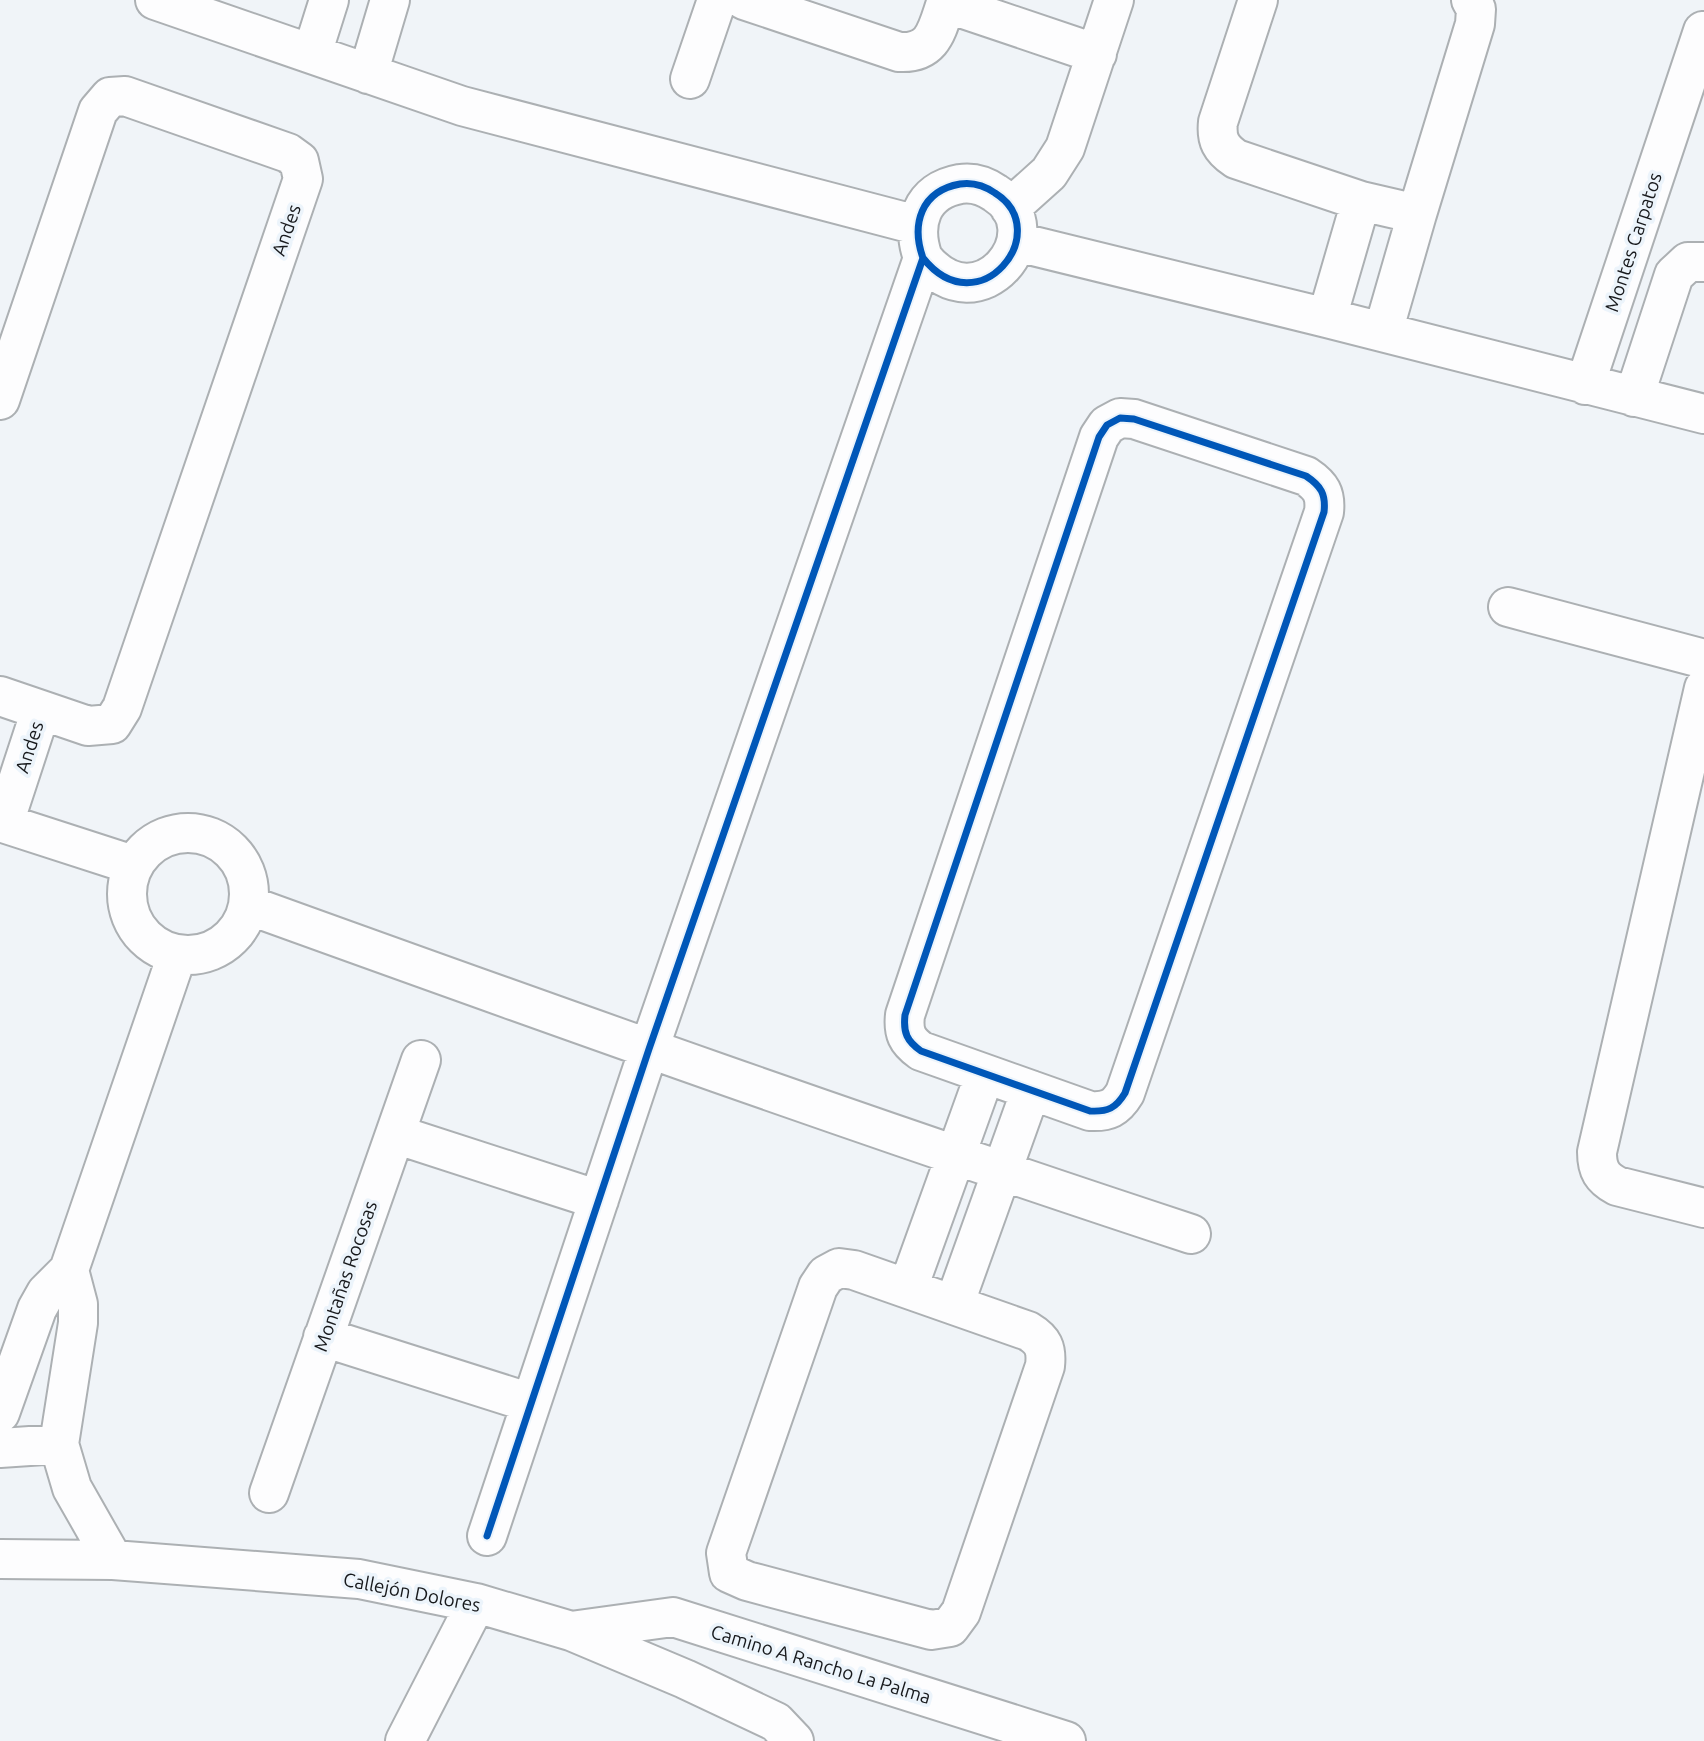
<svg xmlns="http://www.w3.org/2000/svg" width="1704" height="1741" viewBox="0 0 1704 1741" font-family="Ubuntu,sans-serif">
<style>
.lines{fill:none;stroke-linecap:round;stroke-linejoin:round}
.minor-casing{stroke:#acb0b3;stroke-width:42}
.minor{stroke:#fdfdfe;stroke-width:38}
.cycleway-casing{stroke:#ecf4fb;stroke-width:11}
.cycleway{stroke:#0057b8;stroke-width:7}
.labels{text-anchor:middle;stroke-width:7;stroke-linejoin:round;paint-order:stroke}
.street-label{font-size:19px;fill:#17191c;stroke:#ecf4fb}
</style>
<rect width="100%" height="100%" fill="#f0f4f8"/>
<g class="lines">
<defs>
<path id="minor" d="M155,0l307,106 455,119
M744,0l155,52c36,2 38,-24 48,-52
M1258,0l-40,122c-2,18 3,27 18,37l125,42 56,13 58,-190 1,-15 -5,-9
M946,3l151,51
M312,54l17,-54
M368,74l22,-74
M690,79l27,-79
M1010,208l39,-35 16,-25 49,-148
M1017,242l310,76 377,96
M1327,318l34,-117
M1383,332l34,-118
M1585,385l118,-354
M1634,397l40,-122 14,-13h16
M0,400l98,-289 12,-14 15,-1 163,57 11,8 4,18 -181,529 -10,16 -24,2 -88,-30
M1120,418l14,1 172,57c15,10 20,18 18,36l-199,581c-9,15 -17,19 -35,18l-169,-60c-14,-10 -18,-18 -16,-36l194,-578 8,-12z
M1508,607l196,52
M1704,688l-107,464c0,18 5,26 20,34l87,22
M0,822l133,43
M4,823l37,-113
M127 894a61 61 0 1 1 122 0a61 61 0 1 1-122 0Z
M248,905c313,113 626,225 943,329
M395,1134l204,66
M839,1268l15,2 174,61c15,9 19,17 17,35l-84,246 -11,15 -19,3 -184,-49 -18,-8 -3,-20 92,-266 8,-12z
M69,1270l9,34v19l-19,121 13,44 41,72
M908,1288l77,-214
M954,1305l77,-215
M323,1337l208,66
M0,1413l37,-104 9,-16 23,-23 108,-315
M0,1448l59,-4
M269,1493l152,-433
M487,1536l162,-487 274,-791c-12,-34 -2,-67 37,-74 13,-2 25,2 35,9 61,38 -16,135 -72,65
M0,1559l113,1 246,19 117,24 95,28 114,48 91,43 18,19
M571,1631l102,-14 393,124
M405,1741l71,-138"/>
</defs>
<use href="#minor" class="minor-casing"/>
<use href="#minor" class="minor"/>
<defs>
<path id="cycleway" d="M1120,418l14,1 172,57c15,10 20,18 18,36l-199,581c-9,15 -17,19 -35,18l-169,-60c-14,-10 -18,-18 -16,-36l194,-578 8,-12z
M487,1536l162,-487 274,-791c-12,-34 -2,-67 37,-74 13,-2 25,2 35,9 61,38 -16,135 -72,65"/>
</defs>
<use href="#cycleway" class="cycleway-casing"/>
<use href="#cycleway" class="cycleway"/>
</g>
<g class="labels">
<g class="street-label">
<text transform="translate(286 230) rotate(-71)" y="7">Andes</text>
<text transform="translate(1633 242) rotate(-72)" y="7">Montes Carpatos</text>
<text transform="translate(29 747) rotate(-72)" y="7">Andes</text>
<text transform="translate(345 1276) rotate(-71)" y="7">Montañas Rocosas</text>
<text transform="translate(412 1592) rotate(11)" y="7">Callejón Dolores</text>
<text transform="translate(821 1664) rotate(17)" y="7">Camino A Rancho La Palma</text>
</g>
</g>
</svg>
